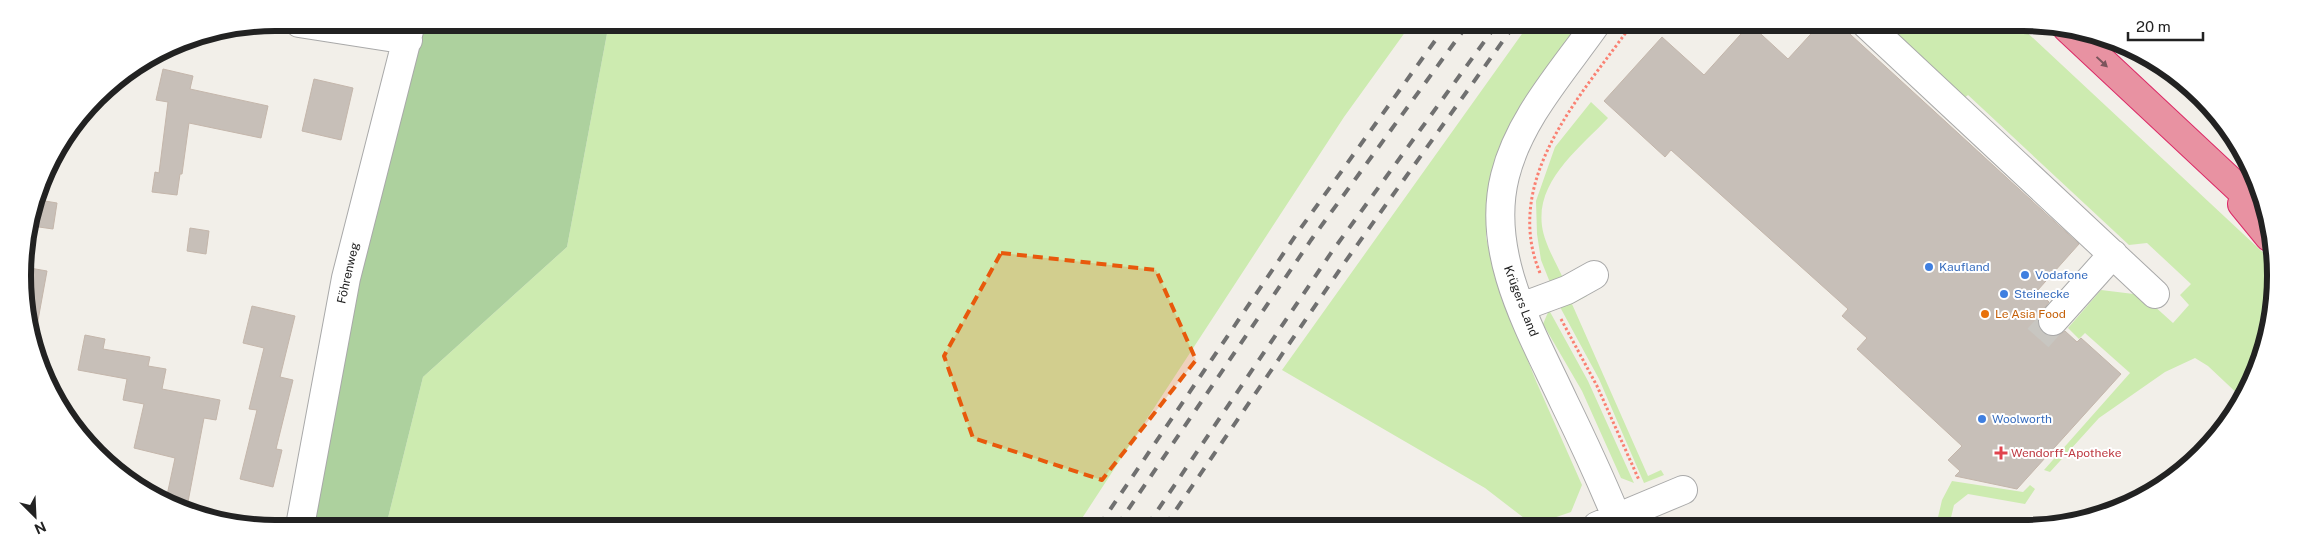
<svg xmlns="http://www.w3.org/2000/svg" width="2298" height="551" viewBox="0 0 2298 551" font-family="'Public Sans',sans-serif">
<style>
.grass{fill:#cdebb0}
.forest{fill:#add19e}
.building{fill:#c7bfb8;stroke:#c4b6ab}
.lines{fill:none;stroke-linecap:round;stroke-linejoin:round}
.minor-tunnel{stroke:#c8c6c1;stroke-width:28;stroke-dasharray:28 14;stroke-linecap:butt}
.minor-casing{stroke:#a9a9a9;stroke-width:30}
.highway-casing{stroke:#dc2a67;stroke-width:30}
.path{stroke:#fa8072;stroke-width:3;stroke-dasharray:2.5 2.5;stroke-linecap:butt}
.minor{stroke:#fff;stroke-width:28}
.highway{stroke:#e892a2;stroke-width:28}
.rail{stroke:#707070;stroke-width:4;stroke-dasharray:10 10;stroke-linecap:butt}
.oneway{fill:#7b545c}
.marked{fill:#e8590c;fill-opacity:0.2;stroke:#e8590c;stroke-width:4;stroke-dasharray:10 6;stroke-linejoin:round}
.shop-dot{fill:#3f7fe0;stroke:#fff;stroke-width:2}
.food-dot{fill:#e8710a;stroke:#fff;stroke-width:2}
.health-dot{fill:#e0444e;stroke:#fff;stroke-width:2}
.labels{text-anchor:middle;stroke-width:4;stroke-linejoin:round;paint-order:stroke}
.shop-label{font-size:12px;fill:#366cbe;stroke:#fff;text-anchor:start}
.street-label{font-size:12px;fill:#222;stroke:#fff}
.food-label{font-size:12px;fill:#c56008;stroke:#fff;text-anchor:start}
.health-label{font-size:12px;fill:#be3a42;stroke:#fff;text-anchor:start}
.rim{fill:none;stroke:#222;stroke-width:6}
</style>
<rect width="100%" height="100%" fill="#f2efe9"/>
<path class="grass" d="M609,23l802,1 -67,93 -267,409h-691l37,-149 144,-130z
M1529,24h51l-87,147 -7,46v20l9,41 41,103 46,104 -11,27 -38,13 -48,-37 -203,-118z
M1878,24l141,1 251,234 3,50 -24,79 -7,10 -34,-32 -13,-8 -30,14 -66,46 -49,54 -6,-2 86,-97 -45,-40 -6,6 -11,-11 33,-38 41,5 31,28 16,-18 -9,-10 11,-11 -44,-41 -18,2 -161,-150 -6,5z
M1591,102l17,16c-28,30 -72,62 -66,108 2,16 13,35 20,50l15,-5 -26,14 -10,-25 -4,-26 -1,-33 19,-54z
M1586,293l1,3 -15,8 76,172 13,-6 3,5 -20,8 -45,-104 -39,-72z
M1549,310l39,71 46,102 -13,-5 -39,-87 -39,-67z
M1952,481l71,11 7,-7 5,4 -10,15 -57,-10 -14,11 -5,21h-13l6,-26z"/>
<path class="forest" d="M395,23h214l-42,224 -144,130 -37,149h-96z"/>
<path class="building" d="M1750,24l38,35 32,-35h19l240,220 -42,47 12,11 -11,15v9l5,7 6,3h8l8,-5 12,11 4,-4 40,36 -104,115 -62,-13 5,-5 -12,-11 14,-14 -105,-97 10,-11 -25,-22 6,-7 -177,-159 -6,7 -61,-56 58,-64 42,38z
M163,69l30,7 -3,13 78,17 -7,32 -72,-15 -7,51h-2l-3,21 -25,-3 3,-20 4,1 9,-71 -12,-2z
M314,79l39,9 -12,52 -39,-9z
M39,200l18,3 -4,26 -21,-3z
M190,228l19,3 -3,23 -19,-3z
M24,267l23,4 -11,60h-6z
M252,306l43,10 -15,61 13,3 -17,69 6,1 -9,37 -33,-8 17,-69 -8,-1 15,-61 -21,-5z
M85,335l20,4 -2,10 47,8 -2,9 18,3 -4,20 58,11 -4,20 -12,-2 -17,89 -21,-7 9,-42 -41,-10 10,-44 -21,-4 4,-21 -49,-9z"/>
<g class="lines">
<path class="minor-tunnel" d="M2038,338l15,-17"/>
<defs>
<path id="minor" d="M299,23l109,17
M1596,24c-33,47 -77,95 -91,152 -20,79 27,157 59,226 20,41 39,82 56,124
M1866,24l289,270
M1521,307l46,-17 27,-15
M2053,321l60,-67
M300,526l46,-248 65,-255
M1597,526l86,-36"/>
<path id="highway" d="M2067,28l200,187
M2242,204l27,33"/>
</defs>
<use href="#minor" class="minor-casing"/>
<use href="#highway" class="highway-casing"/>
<path class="path" d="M1540,273c-39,-94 42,-178 92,-249
M1561,319l36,67 42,94"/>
<use href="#minor" class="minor"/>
<use href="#highway" class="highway"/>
<path class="rail" d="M1099,526l199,-294 149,-208
M1117,526l194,-286 157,-216
M1147,526l184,-273 166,-229
M1165,526l180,-264 170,-238"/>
</g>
<defs><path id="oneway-solid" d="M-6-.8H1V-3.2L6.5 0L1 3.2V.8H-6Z" transform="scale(1.25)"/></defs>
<use class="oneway" href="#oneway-solid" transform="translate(2102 62) rotate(43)"/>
<path class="marked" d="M1001,253l155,17 40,90 -94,120 -129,-42 -29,-82z"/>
<g class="shop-dot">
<circle cx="1929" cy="267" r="5"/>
<circle cx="2025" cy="275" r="5"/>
<circle cx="2004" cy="294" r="5"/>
<circle cx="1982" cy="419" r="5"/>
</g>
<circle class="food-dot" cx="1985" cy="314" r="5"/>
<path class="health-dot" d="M1998.5 445.5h5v5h5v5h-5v5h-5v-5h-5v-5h5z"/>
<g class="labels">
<g class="shop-label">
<text x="1939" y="271">Kaufland</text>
<text x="2035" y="279">Vodafone</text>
<text x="2014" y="298">Steinecke</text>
<text x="1992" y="423">Woolworth</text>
</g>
<g class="street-label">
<text transform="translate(348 273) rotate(-77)" y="4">Föhrenweg</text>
<text transform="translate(1521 301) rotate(69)" y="4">Krügers Land</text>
</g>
<g class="food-label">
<text x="1995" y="318">Le Asia Food</text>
</g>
<g class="health-label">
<text x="2011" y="457">Wendorff-Apotheke</text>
</g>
</g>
<path d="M0 0H2298V551H0ZM275 31H2023A244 244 0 0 1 2267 275V276A244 244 0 0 1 2023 520H275A244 244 0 0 1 31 276V275A244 244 0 0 1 275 31Z" fill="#fff" fill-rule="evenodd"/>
<path class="rim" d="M275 31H2023A244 244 0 0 1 2267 275V276A244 244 0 0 1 2023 520H275A244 244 0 0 1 31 276V275A244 244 0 0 1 275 31Z"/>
<g transform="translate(35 516) rotate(156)" stroke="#ffffff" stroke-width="4" paint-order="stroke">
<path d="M0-4L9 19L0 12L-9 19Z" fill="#222222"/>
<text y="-8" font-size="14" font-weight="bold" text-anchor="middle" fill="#222222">N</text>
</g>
<path d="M2128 32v8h75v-8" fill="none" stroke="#222222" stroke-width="2.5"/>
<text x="2136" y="32" font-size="15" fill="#222222" stroke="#ffffff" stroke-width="4" paint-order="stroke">20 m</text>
</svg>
